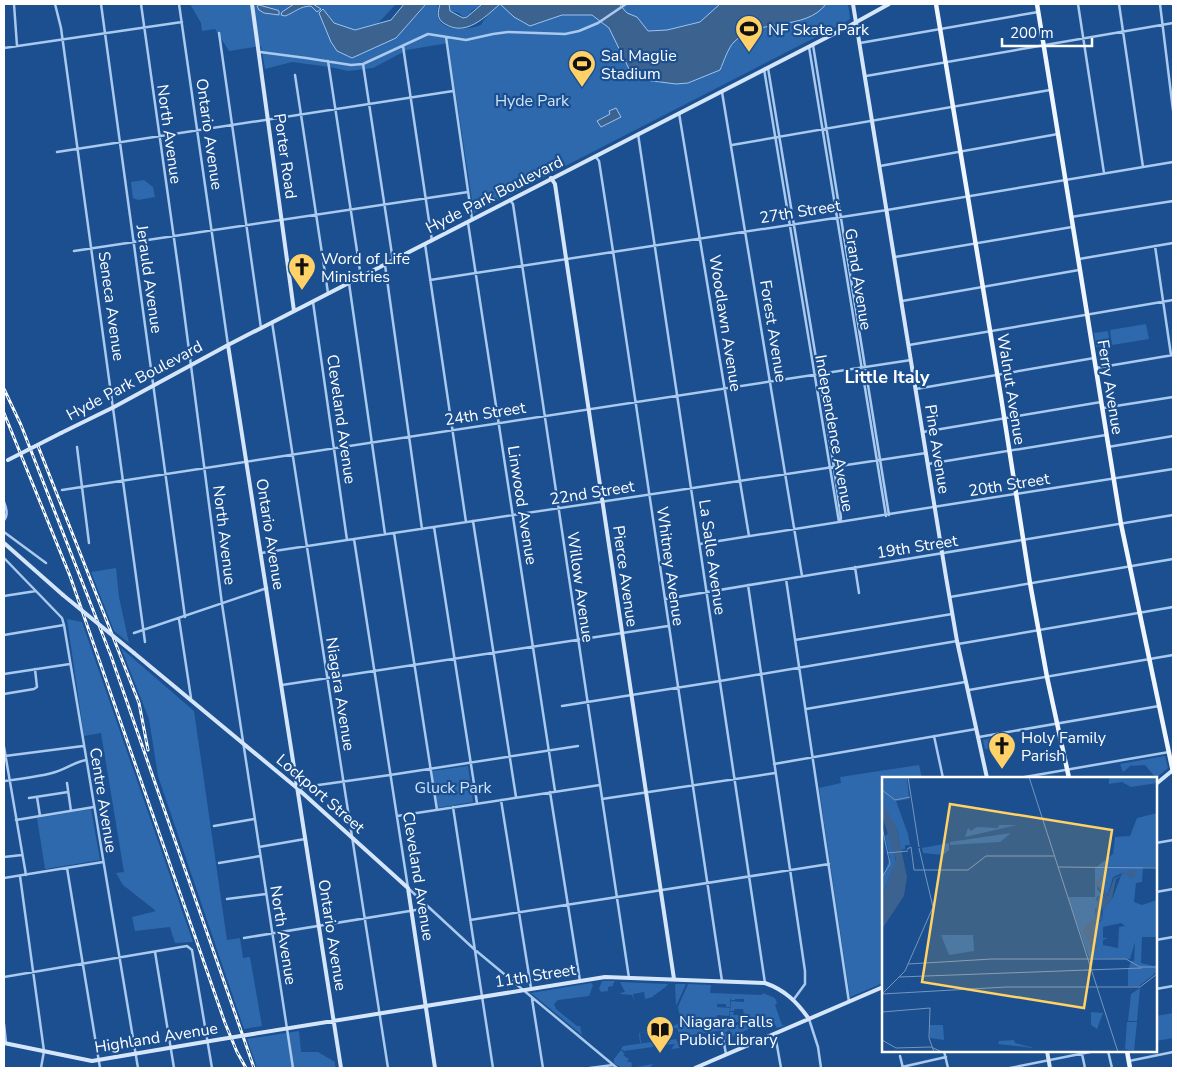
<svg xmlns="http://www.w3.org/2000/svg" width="1177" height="1072" viewBox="0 0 1177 1072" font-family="'Nunito Sans',sans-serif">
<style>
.green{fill:#2e69ad;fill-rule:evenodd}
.water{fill:#3c6290;stroke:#9cc4f0}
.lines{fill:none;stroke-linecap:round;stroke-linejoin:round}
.street{stroke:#a9c9ee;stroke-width:2.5}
.secondary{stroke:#d6e6fa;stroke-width:4}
.primary{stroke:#f0f6ff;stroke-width:4.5}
.rail-casing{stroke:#fff;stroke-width:3}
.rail{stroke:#1b4f8f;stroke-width:1;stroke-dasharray:4;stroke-linecap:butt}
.secondary-bridge{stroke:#d6e6fa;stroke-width:4}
.labels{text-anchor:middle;stroke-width:4.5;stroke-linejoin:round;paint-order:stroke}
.poi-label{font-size:16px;fill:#fff;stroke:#1b4f8f;text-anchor:start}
.park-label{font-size:16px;fill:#cfe3fa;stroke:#1b4f8f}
.street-label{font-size:16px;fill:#fff;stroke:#1b4f8f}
.neighbourhood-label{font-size:18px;font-weight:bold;fill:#fff;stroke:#1b4f8f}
.inset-river{fill:none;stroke:#3c6290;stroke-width:2.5}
.inset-road{fill:none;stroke:#7695bc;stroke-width:1}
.view{fill:#ffd166;fill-opacity:0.15;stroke:#ffd166;stroke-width:2.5}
.inset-edge{fill:none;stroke:#fff;stroke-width:2.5}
</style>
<rect width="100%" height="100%" fill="#1b4f8f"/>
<path class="green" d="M190,4h206l-26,28 26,6 31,-34h11c0,5 -2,11 1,16 9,13 30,9 42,5 4,-8 12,-14 16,-21h6c10,11 21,27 38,18 5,-2 8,-6 13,-7 12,-5 35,-2 46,2l20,-13h228l2,14 -1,2 -375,193 -26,-170 -41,7 -34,18 -25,3 -18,-4 -38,-5 -27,7 -4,-23 -32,5 -14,-22 -13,2 -1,-8z
M449,4h29l2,2 -9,5 -1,4 -7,2 -4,-4 -9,-2z
M144,180l9,7 2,10 -17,3 -5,-2 -2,-16z
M1146,324l3,15 -37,6 -2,-15z
M1108,331l2,14 -14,2 -2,-14z
M116,568l3,29 10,46 -15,-12 -23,-59z
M67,619l15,3 111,320 -18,1 -5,-16 -35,4 -3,-14 24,-6 -33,-26 -7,-12 8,-1 -23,-139 -17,3z
M121,648l73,63 33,229 13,-2 3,20 7,-1 12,69 -18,3 -86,-253 -9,-57z
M1006,736l3,16 -4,2 -1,-3h-2l-1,-4 -16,2 -2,-9z
M1165,756l3,12 -12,10 -11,-13 -14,1 3,-3 -11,9 -3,-8z
M919,765l3,13h-39v205l-33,14 -31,-209 22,-5 -1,-6z
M468,766l5,36 -36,6 -5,-37z
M91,809l9,51 -55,9 -8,-51z
M602,981h12l1,2h-2v3l-5,1v4l-7,1 -2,-3z
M620,982l47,2 1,1 -16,12 -7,2 -1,-7 -11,2 1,7 -2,-6 -11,-1 -1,-1 5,-1z
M591,983l2,2 -4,11 -31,4 -4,4 2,5 21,17h3l2,9 -51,-42z
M675,984h11l-10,22z
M688,984l23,1 -1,8 52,2 1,-2 12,5 2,5 -2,2 7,20h4l-9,3 -5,-9 -46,20v3l-2,-8 2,-1 2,4 3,-1 -1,-6 -6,3 -1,-3 -43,7 -3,-10v1l-37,5 1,10h-1l-1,-10 27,-4v-2l10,-2 3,-3 1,-5 -2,-10zM730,997l1,3h4v-1h9v3l-13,-1 -1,10h4l1,-2h8l1,6h-11l1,-3h-4v10h13l-1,3h-8v-2h-4l-1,3v-4h-5v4h-2l1,-7 -6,-1v-3l12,1 1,-8 -13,-1v-3h9v3h4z
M1173,1013v25l-17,3v-25z
M299,1031l2,21h17l17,10v6h-78l-10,-29z
M676,1039l4,9 -9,1 4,-5 -12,1 1,-4z
M651,1042l3,3 -1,2 -29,4 -3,-2 2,-3z
M621,1050l4,4 -2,1 6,4 -2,3h4l1,3 -1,3 22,-4 -3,4h-29l-7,-5v-4z"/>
<path class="water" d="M294,4h19l8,5 -4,3 -6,-6c-11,0 -17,7 -26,10l-4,-1 1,-3z
M404,4h22l-30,34 -44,20 -15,-7 -6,-9 -12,-29 4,-4 11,14 21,7 36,-10z
M440,4h9l1,7 13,7 4,-1 14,-12 -1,-1h139l8,9 10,4 11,14 19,-1 33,-8 20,-18h106c-21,28 -68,13 -92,38 -6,6 -10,19 -14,28l-32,13 -12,1 -31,-4 -15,-9 -21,-43 -17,-13h-30l-32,11 -16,-9 -14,-13c-15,13 -34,33 -55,20 -9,-5 -7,-12 -5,-20z
M259,5l18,5 2,1v4l-15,-2 -5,-3 -2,-4z
M616,108l5,9 -20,10 -4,-6 13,-7 -1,-3z"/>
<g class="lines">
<path class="street" d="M14,4l3,42
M55,4l6,24 84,614
M101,4l84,613
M141,4l39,277 42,323 71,464
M179,4l49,341
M1078,4l26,169
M1119,4l24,163
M1160,4l13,106
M219,33l42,295
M446,37l26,182
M860,43l178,-31
M813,45l76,470
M403,46l29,195
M809,47l77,469
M4,48l178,-26
M260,52l46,6 45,7 12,-1 65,-30 38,6 27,-6 15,-2 57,2 14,-3 19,-8 28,-19
M328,61l33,216
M363,64l30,197
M768,68l65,393 8,57 -1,4
M764,69l75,453
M295,75l33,218
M866,76l307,-53
M722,92l80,484
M679,113l70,423
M638,134l127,849
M732,145l318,-55
M57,152l396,-61
M595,156l4,5 14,90 109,730
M880,166l178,-32
M510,200l3,4 116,774
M1071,217l102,-16
M468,223l87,568
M425,244l41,278
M1155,246l16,109
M74,251l394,-59
M895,257l177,-30
M1079,259l94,-16
M385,265l37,264
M430,280l457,-70 286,-48
M349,283l36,251
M902,301l177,-31
M313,302l34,238
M272,322l116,746
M909,345l264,-45
M1096,368l77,-13
M916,389l178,-31
M1103,408l70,-11
M923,432l178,-30
M77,447l12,96
M1108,447l65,-11
M928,464l178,-29
M62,490l849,-130
M4,502c2,5 5,13 0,18
M473,521l43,276
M434,527l43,276
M4,532l42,31
M394,533l43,277
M354,539l54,349 66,61 143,119
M700,544l473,-75
M261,553l665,-100
M4,558l58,60 2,7 74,443
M855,567l4,26
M786,579l63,423
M748,585l57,386v13l-11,15
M4,596l32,-5
M950,597l223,-38
M665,599l508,-84
M179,619l12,79
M134,633l133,-45
M4,635l60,-10
M795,640l157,-26
M958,644l215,-37
M4,674l66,-10
M282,685l386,-59
M969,690l204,-35
M4,694l30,-5 3,-2 -2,-18
M562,706l158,-25 237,-40
M806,709l159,-27
M934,736l9,42
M979,737l180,-31
M4,747l22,128
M5,756l78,-10
M774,764l202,-35
M1019,778l150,-26
M4,781c16,-2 33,-4 48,-8 13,-3 22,-11 34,-13
M67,783l4,28
M297,788l93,-13 188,-29
M550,792l30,189
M37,797l3,19
M29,798l39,-6
M602,799l173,-26
M501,800l30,188
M453,807l40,261
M397,816l203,-31
M16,820l78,-13
M214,826l40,-7
M1156,843l17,-3
M259,847l46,-8
M4,857l18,-2
M219,863l41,-7
M67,868l33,200
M20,876l24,175 -3,17
M4,878l99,-16
M1156,892l17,-3
M227,899l39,-5
M470,920l359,-56
M244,938l184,-30
M1156,940l17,-3
M155,952l19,116
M4,977l183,-31 5,4 20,118
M1156,989l17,-3
M532,999l11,69
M809,1019l9,28 3,21
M4,1024l2,19
M722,1033l4,21
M775,1034l6,34
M944,1051l4,17
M1108,1051l4,17
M1082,1054l3,14
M900,1056l3,12
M1129,1061l44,-9
M902,1067l44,-10
M590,1068l23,-3
M1010,1068l85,-17"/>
<path class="secondary" d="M252,4l42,307
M853,4l93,573 11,64 30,137
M551,178l4,6 11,74 108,721
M228,345l113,723
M61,433l53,-26 114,-62 623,-320 38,-21
M4,543l59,52
M134,653l163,135 111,100 27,180
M1156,784l17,-14
M253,1034l352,-57 160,6c20,7 32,19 44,36
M4,1043l88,18 130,-22
M1047,1051l3,17
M695,1068l188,-81"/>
<path class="primary" d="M936,4l65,393 29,186 17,94 22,101
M1037,4l84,520 52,248
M1127,1051l3,17"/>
<defs>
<path id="rail" d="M4,389l17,36 90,231 143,412
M4,413l66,163 155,447 12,29 9,16
M38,446l101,257 9,47"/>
</defs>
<use href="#rail" class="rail-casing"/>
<use href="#rail" class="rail"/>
<path class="secondary-bridge" d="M8,460l53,-27
M63,595l71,58
M222,1039l31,-5"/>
</g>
<defs>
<symbol id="stadium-pin" viewBox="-11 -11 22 30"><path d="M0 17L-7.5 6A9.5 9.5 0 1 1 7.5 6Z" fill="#ffd166" stroke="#1b4f8f"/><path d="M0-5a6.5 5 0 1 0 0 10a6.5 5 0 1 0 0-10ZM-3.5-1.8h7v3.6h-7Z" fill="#111"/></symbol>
<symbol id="church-pin" viewBox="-11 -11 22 30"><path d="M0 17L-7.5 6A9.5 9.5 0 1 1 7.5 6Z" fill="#ffd166" stroke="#1b4f8f"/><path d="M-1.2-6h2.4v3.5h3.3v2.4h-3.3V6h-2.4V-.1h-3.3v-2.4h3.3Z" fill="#111"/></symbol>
<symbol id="library-pin" viewBox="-11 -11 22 30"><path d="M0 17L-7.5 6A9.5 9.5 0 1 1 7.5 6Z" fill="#ffd166" stroke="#1b4f8f"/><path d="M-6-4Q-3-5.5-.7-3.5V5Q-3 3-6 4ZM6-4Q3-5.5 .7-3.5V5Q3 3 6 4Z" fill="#111"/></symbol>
</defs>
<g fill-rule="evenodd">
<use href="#stadium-pin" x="733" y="13" width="32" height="43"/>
<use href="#stadium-pin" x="566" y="48" width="32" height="43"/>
<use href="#church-pin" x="286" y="251" width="32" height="43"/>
<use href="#church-pin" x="986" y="730" width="32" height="43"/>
<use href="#library-pin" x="644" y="1014" width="32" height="43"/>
</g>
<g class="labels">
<g class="poi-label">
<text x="768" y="35">NF Skate Park</text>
<text x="601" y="61">Sal Maglie<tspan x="601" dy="18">Stadium</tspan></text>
<text x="321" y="264">Word of Life<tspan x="321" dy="18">Ministries</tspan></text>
<text x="1021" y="743">Holy Family<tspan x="1021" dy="18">Parish</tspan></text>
<text x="679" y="1027">Niagara Falls<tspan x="679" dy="18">Public Library</tspan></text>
</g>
<g class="park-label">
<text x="532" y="106">Hyde Park</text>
<text x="453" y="793">Gluck Park</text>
</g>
<g class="street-label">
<text transform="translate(170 134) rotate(82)" y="6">North Avenue</text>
<text transform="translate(210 134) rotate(82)" y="6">Ontario Avenue</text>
<text transform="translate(286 156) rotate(82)" y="6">Porter Road</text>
<text transform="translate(494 194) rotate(-27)" y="6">Hyde Park Boulevard</text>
<text transform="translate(800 211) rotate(-9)" y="6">27th Street</text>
<text transform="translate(150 279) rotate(82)" y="6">Jerauld Avenue</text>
<text transform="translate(859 279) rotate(81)" y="6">Grand Avenue</text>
<text transform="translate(112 306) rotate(82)" y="6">Seneca Avenue</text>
<text transform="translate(726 323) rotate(81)" y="6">Woodlawn Avenue</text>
<text transform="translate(774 331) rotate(81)" y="6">Forest Avenue</text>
<text transform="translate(134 380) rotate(-28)" y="6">Hyde Park Boulevard</text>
<text transform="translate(1111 387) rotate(81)" y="6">Ferry Avenue</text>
<text transform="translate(1012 389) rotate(81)" y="6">Walnut Avenue</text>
<text transform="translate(485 413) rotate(-9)" y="6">24th Street</text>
<text transform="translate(342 419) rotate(82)" y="6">Cleveland Avenue</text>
<text transform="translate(835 433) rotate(80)" y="6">Independence Avenue</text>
<text transform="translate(938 449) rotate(81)" y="6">Pine Avenue</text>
<text transform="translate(1009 484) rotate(-9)" y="6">20th Street</text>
<text transform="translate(592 492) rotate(-9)" y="6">22nd Street</text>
<text transform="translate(523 505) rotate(81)" y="6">Linwood Avenue</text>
<text transform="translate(271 534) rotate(81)" y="6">Ontario Avenue</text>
<text transform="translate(225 535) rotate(83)" y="6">North Avenue</text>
<text transform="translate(917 546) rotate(-9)" y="6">19th Street</text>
<text transform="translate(713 557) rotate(82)" y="6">La Salle Avenue</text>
<text transform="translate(671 566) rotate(82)" y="6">Whitney Avenue</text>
<text transform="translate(626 576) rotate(82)" y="6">Pierce Avenue</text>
<text transform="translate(581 587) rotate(82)" y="6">Willow Avenue</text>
<text transform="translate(341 694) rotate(81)" y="6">Niagara Avenue</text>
<text transform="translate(321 793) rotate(41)" y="6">Lockport Street</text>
<text transform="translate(104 800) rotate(81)" y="6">Centre Avenue</text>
<text transform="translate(419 876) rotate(81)" y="6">Cleveland Avenue</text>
<text transform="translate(284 935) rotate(81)" y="6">North Avenue</text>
<text transform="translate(333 935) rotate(81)" y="6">Ontario Avenue</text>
<text transform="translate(535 975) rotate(-9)" y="6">11th Street</text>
<text transform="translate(156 1037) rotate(-9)" y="6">Highland Avenue</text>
</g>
<g class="neighbourhood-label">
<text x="887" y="383">Little Italy</text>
</g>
</g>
<g transform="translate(882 777)">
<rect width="275" height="275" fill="#1b4f8f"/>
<path d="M0,0h25l2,22 -13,2 12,33 2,11h-5v4l-4,1 -4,-21 -15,-25zM227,0h48v6l-26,4 -9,-5 -13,2zM275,36v54h-14l-1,15 -6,1 -2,19 8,3 15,-5v37h-15l-1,26 13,3 3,-2v8l-18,14h-11v-16l3,-9h3l1,-19 -5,17 -41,-1 -21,-61h27v-29l18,-14 2,-17 15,-1 7,-18zM240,96l-9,24 -10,12 -1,11 -5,4 -2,-15 5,-3 -4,-7 2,-3 4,2 -4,2 2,2 6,-4 -9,-9 1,-4 10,10 5,-18zM239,146l4,3 -6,1 -1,21 -15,-3v-5l5,-2h-5v-11zM117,48h18l-52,12 3,-9 3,3 6,-4 21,1zM7,56l7,29 -14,33v-16l8,-21 -5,-22zM129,56l-11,9 -50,3v-3zM67,66v7l-6,5 -20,-2 -1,-5zM59,158h32l1,16 -25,4zM258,211l-3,33h-9l3,-27zM209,235l12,1 -6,16 -6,-4zM245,245h10l-3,29 -9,-2zM48,248h13l1,15 -14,-2zM132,263l1,3 20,5 -37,-4 1,-3z" fill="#2e69ad" fill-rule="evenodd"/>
<path d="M0,27l14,21 11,52 -3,19 -22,33v-33l14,-36 -14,-45zM223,92v6l-6,10 9,11 6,-18 9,-3 -7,4 -4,19 -11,13 1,8 -10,8 5,20 -5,8 1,14 -4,-27 -6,-10 3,-8 9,-5 3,-22 8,1 -11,-16 8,-5z" fill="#3c6290"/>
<path class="inset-river" d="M240,97l9,-2 -2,4 4,1 2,-7"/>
<path class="inset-road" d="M26,0l11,70M147,0l89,275M0,13l13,10 15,-3M0,50l8,37 -8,13M25,72l4,-2 3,23h54l18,-14h68M5,76l21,-2M176,90l99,1M26,187l84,-5h134l14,8h17M17,200l243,-9M0,217l124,-7h134l17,-13M0,217l23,-23 28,-64 -14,-59M0,235l48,-4 -1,30 5,14M0,263l14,8 35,-1 11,5M131,275h47"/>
<path class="view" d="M68,27l162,26 -28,178 -162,-26z"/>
<rect width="275" height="275" class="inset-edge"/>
</g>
<rect width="1177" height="1072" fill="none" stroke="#ffffff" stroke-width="10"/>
<path d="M1002 38v8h90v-8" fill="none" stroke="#ffffff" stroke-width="2.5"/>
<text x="1010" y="38" font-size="15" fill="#ffffff" stroke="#1b4f8f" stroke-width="4" paint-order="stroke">200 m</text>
</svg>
